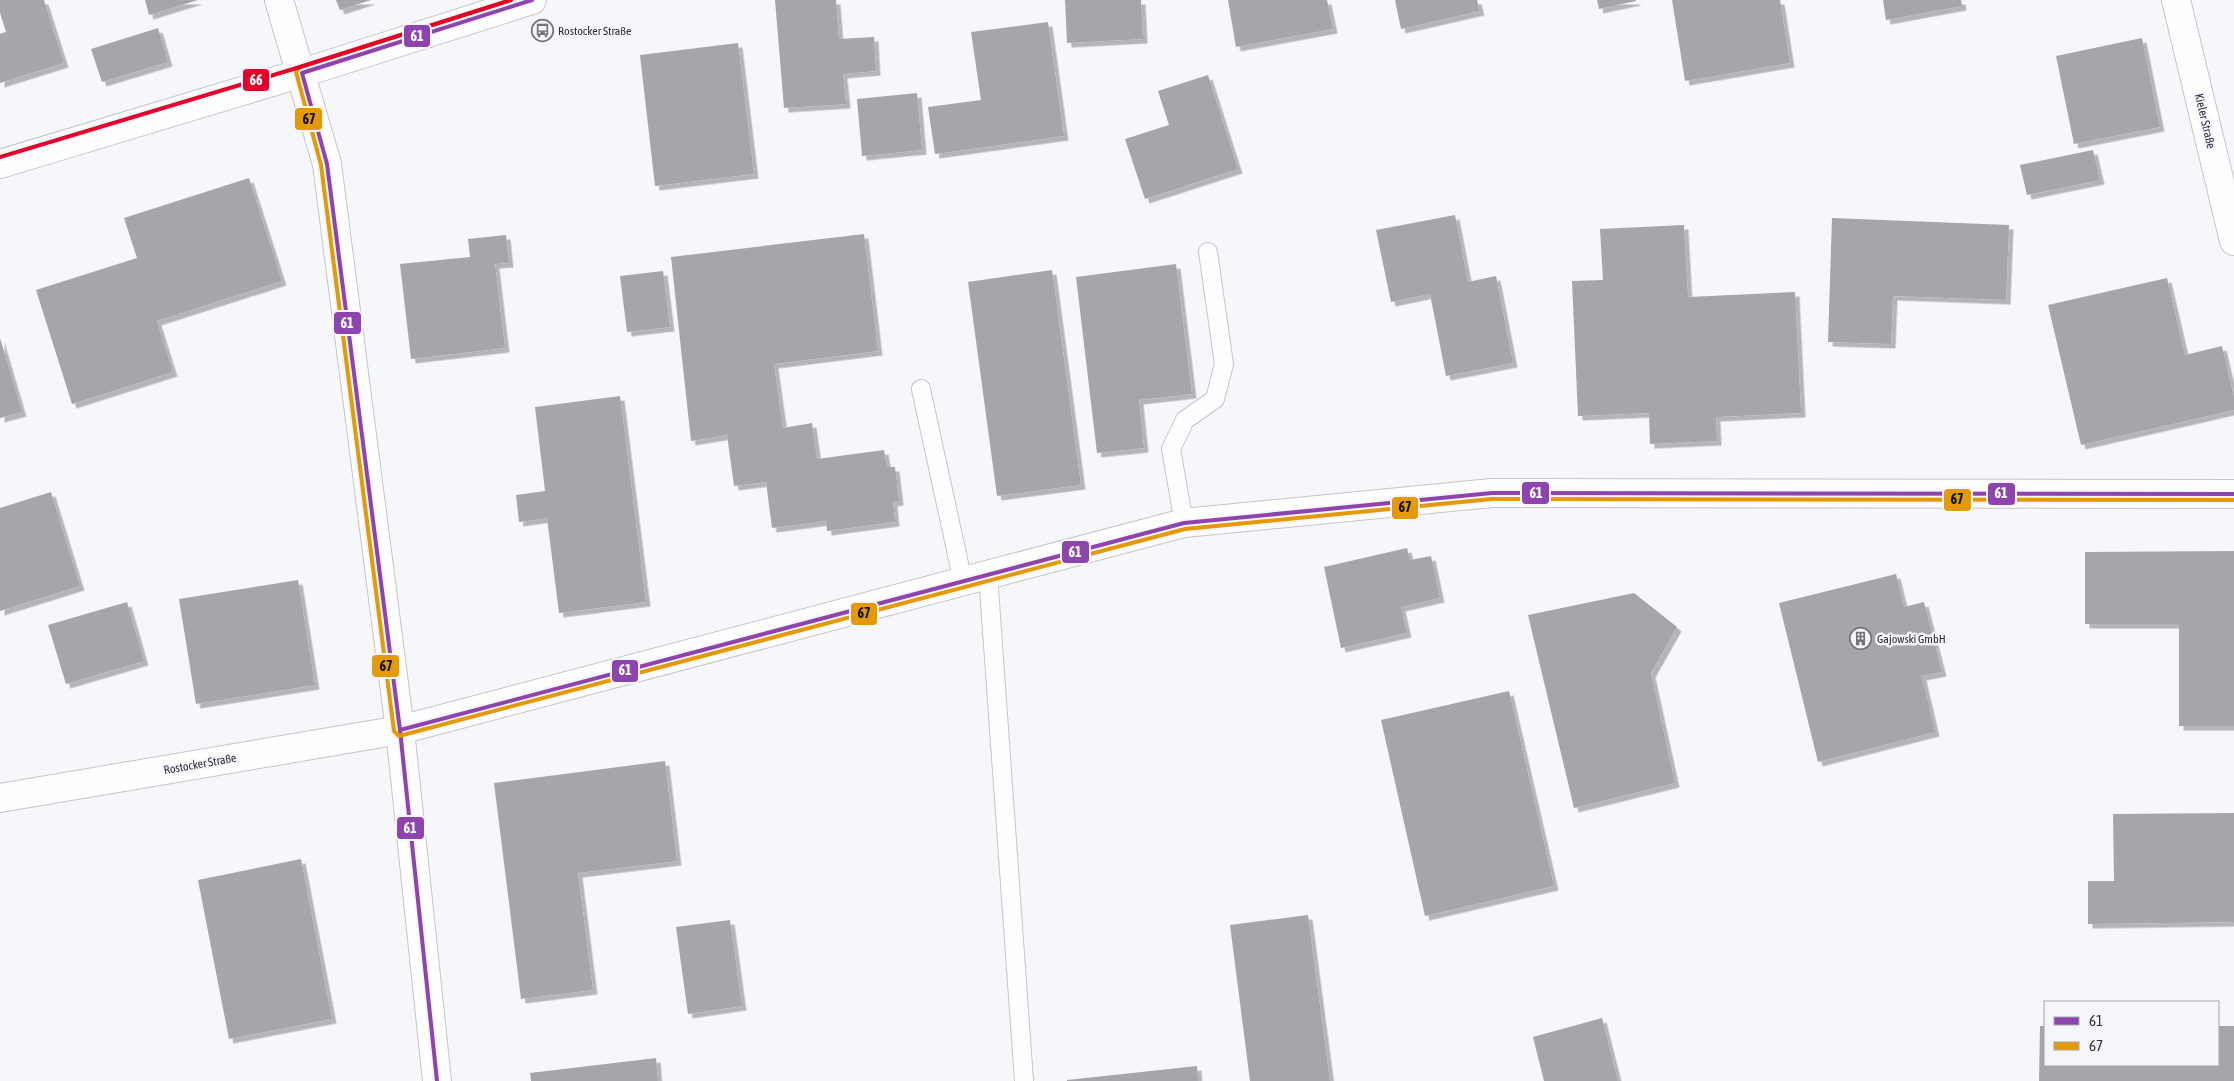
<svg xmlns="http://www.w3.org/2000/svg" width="2234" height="1081" viewBox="0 0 2234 1081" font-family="'Asap Condensed',sans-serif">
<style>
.building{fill:#a5a6ab;filter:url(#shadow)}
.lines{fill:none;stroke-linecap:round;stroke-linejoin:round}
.lane-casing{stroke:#c4c5cb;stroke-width:20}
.street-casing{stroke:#c4c5cb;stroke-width:30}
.lane{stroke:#fefefe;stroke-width:18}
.street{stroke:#fefefe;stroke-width:28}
.bus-1-casing{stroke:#f5f6fb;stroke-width:8}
.bus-2-casing{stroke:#f5f6fb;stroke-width:8}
.bus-3-casing{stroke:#f5f6fb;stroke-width:8}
.bus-1{stroke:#8e44ad;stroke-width:4}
.bus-2{stroke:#e39a06;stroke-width:4}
.bus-3{stroke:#e4002b;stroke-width:4}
.labels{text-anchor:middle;stroke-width:5;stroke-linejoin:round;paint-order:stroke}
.poi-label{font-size:12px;fill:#2e2e38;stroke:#f5f6fb;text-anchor:start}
.street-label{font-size:12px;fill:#2e2e38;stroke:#f5f6fb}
.line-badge{stroke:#f5f6fb;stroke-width:2}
.badge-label{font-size:14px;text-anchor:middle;font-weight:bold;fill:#fff}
.pale-badge-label{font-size:14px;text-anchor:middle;font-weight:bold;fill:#111}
</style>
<defs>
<filter id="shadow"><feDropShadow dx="4.5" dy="4.5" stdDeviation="0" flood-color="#0004"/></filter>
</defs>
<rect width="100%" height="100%" fill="#f6f7fa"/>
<path class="building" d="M0,0h44l20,63 -64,20v-49l6,-2 -6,-19z
M145,0h53l-49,15z
M336,0h35l-31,10z
M775,0h61l3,39 35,-2 2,34 -33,3 3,30 -62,4z
M1065,0h76l2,39 -76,4z
M1228,0h99l6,29 -97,18z
M1395,0h82l3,11 -79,18z
M1597,0h39v1l-37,8z
M1672,0h108l10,63 -105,18z
M1883,0h78l1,6 -76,14z
M1048,22l16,114 -129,18 -7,-47 53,-7 -10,-68z
M158,28l10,34 -66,20 -11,-33z
M2142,38l18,89 -86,17 -18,-88z
M738,43l16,131 -99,12 -15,-131z
M1208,75l30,94 -93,30 -20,-60 44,-14 -11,-34z
M917,93l5,57 -60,6 -5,-57z
M2093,150l7,30 -73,15 -7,-30z
M249,178l33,103 -125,40 16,51 -101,32 -36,-114 101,-32 -13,-40z
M1455,215l13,67 28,-6 17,87 -67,13 -16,-82 -39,8 -15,-72z
M1832,218l177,7 -3,75 -113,-4 -2,48 -63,-2z
M1684,225l4,72 107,-5 6,121 -85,4 1,24 -67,3 -1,-31 -71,3 -6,-135 31,-1 -3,-51z
M864,234l14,117 -104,13 9,64 29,-5 5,36 67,-9 3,17h8l4,34 -6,1 2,20 -68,9 -1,-10 -54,7 -6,-46 -32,4 -7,-51 -36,6 -20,-184z
M506,235l3,28 -14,1 10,84 -94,11 -11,-95 70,-7 -2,-18z
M1176,264l16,130 -53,6 5,48 -47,5 -21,-176z
M1052,270l29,215 -84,11 -29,-214z
M663,271l7,56 -43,5 -7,-56z
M2167,278l18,77 37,-9 12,51v13l-153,35 -33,-140z
M0,338l22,74 -22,6z
M620,396l26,206 -87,11 -12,-95 -28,4 -3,-27 29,-4 -10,-84z
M51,492l29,94 -80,25v-103z
M1407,548l3,12 21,-4 9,42 -39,9 6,26 -66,15 -17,-81z
M2234,551v175h-55v-102h-94v-72z
M1896,574l8,33 20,-5 18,70 -20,4 13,56 -117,30 -39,-159z
M298,580l17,105 -119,19 -17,-105z
M1634,593l43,34 -26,46 24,110 -101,25 -46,-193z
M127,602l17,59 -78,23 -18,-59z
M1509,691l45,195 -129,30 -44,-196z
M665,761l12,100 -99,12 15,117 -72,9 -27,-216z
M2234,813v109l-146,2v-43h26l-1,-67z
M301,859l31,160 -103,20 -31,-159z
M1308,915l22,166h-80l-20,-156z
M730,920l12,86 -54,8 -12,-87z
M1602,1018l16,63h-74l-11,-44z
M2040,1026h5v39h173v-39h16v55h-195z
M656,1058l2,23h-127l-1,-8z
M1197,1066l1,15h-131v-1z"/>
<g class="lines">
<defs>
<path id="lane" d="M921,389l42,193
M1184,523l-13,-74 14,-29 30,-21 9,-35 -16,-112
M988,574l36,507"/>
<path id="street" d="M279,0l48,164 73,566 37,351
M2176,0l58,241
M0,164l302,-91 230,-73
M0,798l400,-68 784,-207 308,-30 742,1"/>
</defs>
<use href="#lane" class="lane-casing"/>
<use href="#street" class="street-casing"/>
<use href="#lane" class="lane"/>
<use href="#street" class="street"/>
<defs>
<path id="bus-1" d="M302,73l25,91 73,566 37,351
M302,73l230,-73
M400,730l784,-207 308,-30 742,1"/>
<path id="bus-2" d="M511,0l-211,67 -4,5 25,93 73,566 5,5 786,-207 307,-30 742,1"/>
<path id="bus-3" d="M0,157l300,-90 211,-67"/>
</defs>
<use href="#bus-1" class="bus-1-casing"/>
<use href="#bus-2" class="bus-2-casing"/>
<use href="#bus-3" class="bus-3-casing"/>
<use href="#bus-1" class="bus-1"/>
<use href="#bus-2" class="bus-2"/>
<use href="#bus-3" class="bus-3"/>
</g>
<defs>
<symbol id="bus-ring" viewBox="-11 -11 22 22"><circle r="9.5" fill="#f5f6fb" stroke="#74747c" stroke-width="1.5"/><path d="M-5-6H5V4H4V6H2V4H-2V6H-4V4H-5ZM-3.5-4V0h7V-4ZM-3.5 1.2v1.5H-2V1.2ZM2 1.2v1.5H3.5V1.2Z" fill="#74747c"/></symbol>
<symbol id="building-ring" viewBox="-11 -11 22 22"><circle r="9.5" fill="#f5f6fb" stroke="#74747c" stroke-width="1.5"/><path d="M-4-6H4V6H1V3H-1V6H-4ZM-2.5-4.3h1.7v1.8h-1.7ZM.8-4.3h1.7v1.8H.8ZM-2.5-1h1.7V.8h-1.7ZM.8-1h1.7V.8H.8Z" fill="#74747c"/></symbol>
</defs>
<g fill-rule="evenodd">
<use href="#bus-ring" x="530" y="18" width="25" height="25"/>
<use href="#building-ring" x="1848" y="626" width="25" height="25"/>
</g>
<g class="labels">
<g class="poi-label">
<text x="558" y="35">Rostocker Straße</text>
<text x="1877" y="643">Gajowski GmbH</text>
</g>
<g class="street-label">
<text transform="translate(2205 121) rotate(77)" y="4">Kieler Straße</text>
<text transform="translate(200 764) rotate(-10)" y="4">Rostocker Straße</text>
</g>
</g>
<g class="line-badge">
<rect x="403" y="24" width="28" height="24" rx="5" fill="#8e44ad"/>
<rect x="242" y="68" width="28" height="24" rx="5" fill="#e4002b"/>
<rect x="294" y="107" width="29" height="24" rx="5" fill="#e39a06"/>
<rect x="333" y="311" width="29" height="24" rx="5" fill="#8e44ad"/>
<rect x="1521" y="481" width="29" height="24" rx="5" fill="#8e44ad"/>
<rect x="1987" y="482" width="29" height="24" rx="5" fill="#8e44ad"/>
<rect x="1943" y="488" width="29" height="24" rx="5" fill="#e39a06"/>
<rect x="1391" y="496" width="28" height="24" rx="5" fill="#e39a06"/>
<rect x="1061" y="540" width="29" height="24" rx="5" fill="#8e44ad"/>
<rect x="850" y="602" width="28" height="24" rx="5" fill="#e39a06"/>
<rect x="371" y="654" width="29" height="24" rx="5" fill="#e39a06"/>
<rect x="611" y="659" width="28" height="24" rx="5" fill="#8e44ad"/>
<rect x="396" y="816" width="29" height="24" rx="5" fill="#8e44ad"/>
</g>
<g class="badge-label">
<text x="417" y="41">61</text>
<text x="256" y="85">66</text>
<text x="347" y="328">61</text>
<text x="1536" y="498">61</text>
<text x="2001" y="498">61</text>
<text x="1075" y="557">61</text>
<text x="625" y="675">61</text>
<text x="410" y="833">61</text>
</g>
<g class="pale-badge-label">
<text x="309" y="124">67</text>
<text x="1957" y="504">67</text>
<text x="1405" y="512">67</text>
<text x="864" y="618">67</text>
<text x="386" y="671">67</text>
</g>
<rect x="2044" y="1001" width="175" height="65" fill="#f5f6fb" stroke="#a5a6ad"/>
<rect x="2054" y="1017" width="25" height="8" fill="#8e44ad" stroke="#a5a6ad"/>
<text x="2089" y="1026" font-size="15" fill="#2e2e38">61</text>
<rect x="2054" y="1042" width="25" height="8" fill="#e39a06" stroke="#a5a6ad"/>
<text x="2089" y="1051" font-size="15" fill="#2e2e38">67</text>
</svg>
